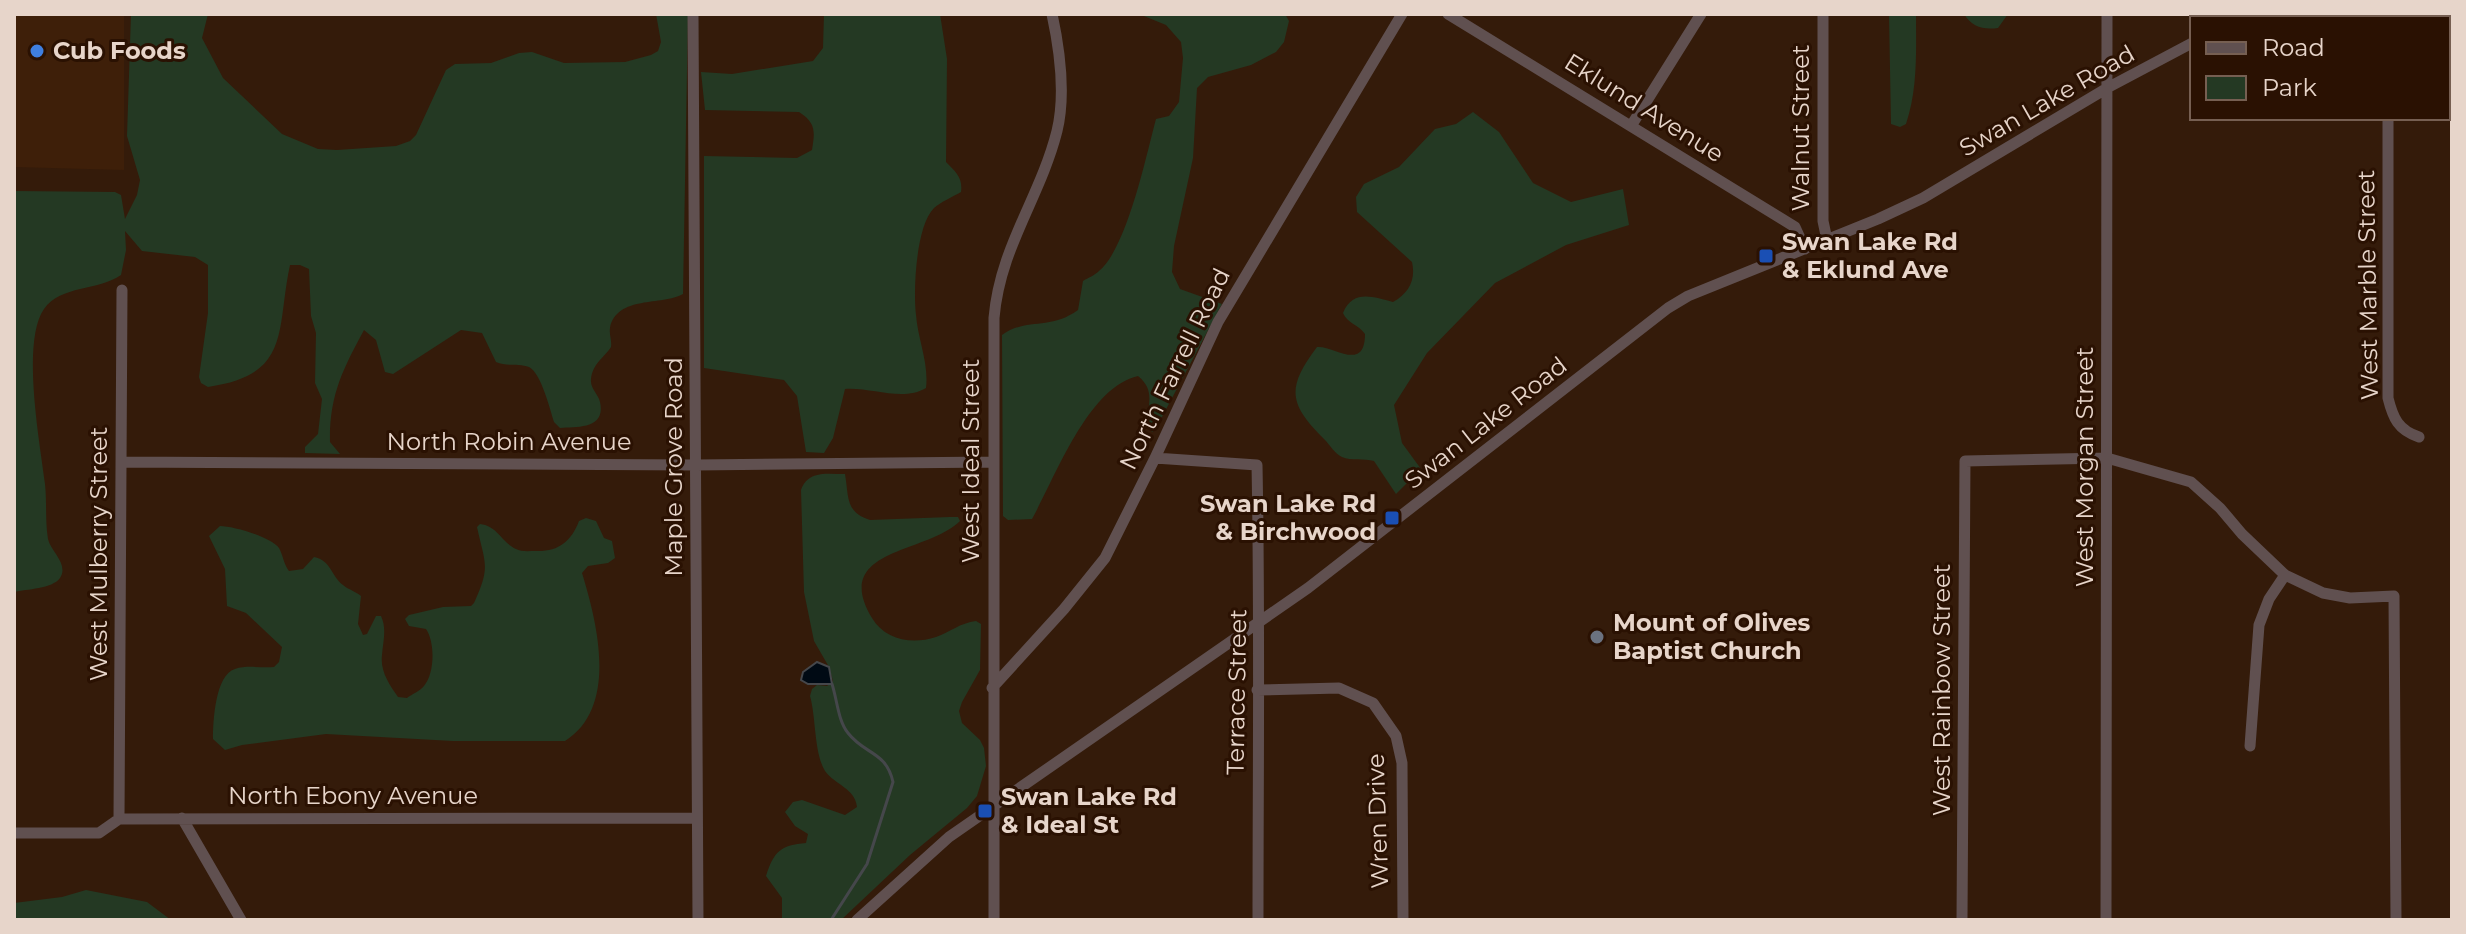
<svg xmlns="http://www.w3.org/2000/svg" width="2466" height="934" viewBox="0 0 2466 934" font-family="Montserrat,sans-serif">
<style>
.built{fill:#3e1f09}
.green{fill:#243923}
.water{fill:#000a14;stroke:#45474b;stroke-width:2}
.lines{fill:none;stroke-linecap:round;stroke-linejoin:round}
.stream{stroke:#45474b;stroke-width:3}
.minor{stroke:#605050;stroke-width:11}
.shop-dot{fill:#3f7fe0;stroke:#2a1102;stroke-width:3}
.transit-dot{fill:#1a4fb4;stroke:#2a1102;stroke-width:3}
.worship-dot{fill:#6b7280;stroke:#2a1102;stroke-width:3}
.labels{text-anchor:middle;stroke-width:6;stroke-linejoin:round;paint-order:stroke}
.poi-label{font-size:24px;font-weight:bold;fill:#e7d5ca;stroke:#2a1102;text-anchor:start}
.street-label{font-size:24px;fill:#e7d5ca;stroke:#2a1102}
</style>
<rect width="100%" height="100%" fill="#341b0a"/>
<path class="built" d="M14,14h110v156l-110,-3z"/>
<path class="green" d="M131,14h77l-6,24 21,40 59,56 36,15 19,1 59,-4 14,-5 6,-6 30,-65 9,-6 36,-1 28,-10 13,-1 32,11 61,-1 26,-7 7,-4 3,-9 -5,-28h32l-5,280c-21,12 -66,1 -73,34 -1,7 2,12 1,19 -8,12 -18,16 -20,32 -1,10 7,14 9,23 6,27 -22,25 -40,26l-6,-6c-4,-13 -13,-49 -25,-55 -10,-4 -22,0 -33,-5l-14,-29 -21,-3 -68,44 -8,-2 -9,-32 -12,-10c-21,39 -35,66 -34,112l10,12 -35,-1v-6l13,-13 4,-35 -7,-16 1,-50 -5,-17 -2,-47 -9,-4h-10c-14,65 2,110 -82,122l-7,-4 -2,-6 9,-64v-48l-13,-8 -53,-6 -17,-20 1,19 -5,25c-23,16 -60,10 -77,34 -23,33 -4,134 1,175 2,18 0,37 3,55 3,13 21,25 12,39 -8,11 -33,11 -46,14v-401l101,1 6,3 4,24 12,-24 3,-15 -13,-44z
M824,14h116l7,45 -1,103c10,10 17,16 15,30 -9,5 -20,10 -27,16 -18,18 -21,82 -18,107 2,25 13,48 10,73 -23,14 -55,-1 -81,1l-12,49 -9,15 -18,-1 -9,-56 -13,-16 -80,-12v-212l93,2 15,-8c3,-19 4,-27 -13,-38l-94,-2 -4,-38 31,2 81,-13 10,-13z
M1139,14h146l4,7 -5,21 -8,10 -25,13 -43,12 -11,11 -4,70 -19,88 -2,26 8,17 42,15 -67,126 -3,2c-12,-20 9,-37 -14,-56 -50,11 -83,102 -106,143l-24,1 -5,-4 -1,-181c25,-18 47,-4 76,-25l5,-29c5,-3 12,-6 16,-10 28,-23 47,-115 57,-152l13,-3 10,-14 4,-44 -2,-16 -15,-17z
M1889,14h27c0,37 2,74 -10,110l-6,3 -9,-3z
M1964,14h44l-10,14c-15,2 -26,-1 -34,-14z
M1473,112l26,20 34,51 38,19 52,-13 6,36 -63,20 -71,38 -68,70 -33,52 8,38 19,26 -25,25 -22,-33c-10,-3 -23,0 -32,-4 -7,-3 -12,-12 -18,-18 -34,-34 -39,-50 -7,-92 16,-2 48,26 48,-13 -6,-9 -18,-11 -22,-21 10,-24 30,-16 50,-11 16,-9 23,-22 19,-40l-55,-50 -1,-15 8,-13 35,-17 36,-38 21,-5z
M845,474c4,23 0,38 25,46l80,-3h8l2,4c-33,33 -130,27 -88,97 13,22 40,27 64,19 14,-5 24,-14 40,-16l5,3 -1,46 -18,32 -3,9 3,12 18,17 4,8 2,18 -9,30 -10,12 -57,47 -69,65h-59v-22l-16,-22c8,-25 15,-31 40,-33l2,-9 -13,-8 -10,-14 8,-10 9,-2 43,15 12,-8c-2,-19 -22,-22 -32,-36 -11,-18 -9,-54 -15,-75l2,-7 5,-4 10,1 6,-5 -4,-14 -15,-26 -10,-49 -3,-102c7,-20 26,-16 44,-16z
M586,518l10,3 8,17 8,3 3,17 -7,5 -20,3 -6,7c15,49 37,134 -17,168h-112l-127,-7 -84,11 -17,5 -12,-11c0,-17 2,-64 22,-70 11,-4 26,-1 39,-2l5,-5 3,-15 -36,-34 -19,-7 -2,-37 -16,-33 11,-10c13,0 51,11 59,22 4,7 5,17 10,23l14,-2 11,-12c17,3 17,19 29,28 6,5 12,6 18,11l-3,28 5,11 4,-1 9,-18h5c6,13 2,25 1,39 -2,16 7,29 16,42l9,1c5,-4 13,-7 17,-12 11,-13 11,-44 2,-57l-17,-3 -4,-7 4,-4 34,-8 28,-1 3,-3c17,-37 11,-39 3,-76l3,-3c18,2 21,18 36,25 5,3 13,2 19,2 23,1 36,-9 44,-30z
M86,890l61,12 24,18h-157v-17l48,-6z"/>
<path class="water" d="M817,662l12,5 3,17h-24l-7,-4 2,-8z"/>
<g class="lines">
<path class="stream" d="M831,920l36,-56 26,-82c-7,-31 -28,-27 -45,-49 -10,-12 -11,-34 -16,-49"/>
<path class="minor" d="M693,14l5,906
M1448,14l347,213 10,22
M1823,14v207l4,19
M2387,14v4
M2239,18l8,-4
M2388,118v280c5,20 10,32 31,39
M1631,126l70,-112
M1155,458l102,7c3,151 1,303 1,455
M121,462l575,3 297,-3
M992,688l72,-79 41,-51 50,-100 63,-136 184,-308
M1257,690l82,-2 34,15 23,33 6,27 1,157
M2250,746l9,-121 10,-26 16,-24
M182,818l59,102
M119,819l3,-529
M14,833h85l20,-14 578,-1
M857,920l92,-83 359,-249 360,-280 20,-12 190,-77 45,-21 186,-111 83,-44
M994,920v-602c6,-71 46,-120 63,-187 9,-37 3,-80 -5,-117
M1962,920l3,-459 142,-3 84,24 29,26 22,26 43,41 38,18 27,5 44,-2 2,324
M2106,920l1,-906"/>
</g>
<circle class="shop-dot" cx="37" cy="51" r="8"/>
<g class="transit-dot">
<rect x="1758" y="248" width="16" height="16" rx="4"/>
<rect x="1384" y="510" width="16" height="16" rx="4"/>
<rect x="977" y="803" width="16" height="16" rx="4"/>
</g>
<circle class="worship-dot" cx="1597" cy="637" r="8"/>
<g class="labels">
<g class="poi-label">
<text x="53" y="59">Cub Foods</text>
<text x="1782" y="250">Swan Lake Rd<tspan x="1782" dy="28">&amp; Eklund Ave</tspan></text>
<text x="1376" y="512" text-anchor="end">Swan Lake Rd<tspan x="1376" dy="28">&amp; Birchwood</tspan></text>
<text x="1613" y="631">Mount of Olives<tspan x="1613" dy="28">Baptist Church</tspan></text>
<text x="1001" y="805">Swan Lake Rd<tspan x="1001" dy="28">&amp; Ideal St</tspan></text>
</g>
<g class="street-label">
<text transform="translate(2047 101) rotate(-30)" y="8">Swan Lake Road</text>
<text transform="translate(1644 108) rotate(32)" y="8">Eklund Avenue</text>
<text transform="translate(1801 128) rotate(-90)" y="8">Walnut Street</text>
<text transform="translate(2368 285) rotate(-91)" y="8">West Marble Street</text>
<text transform="translate(1175 369) rotate(-64)" y="8">North Farrell Road</text>
<text transform="translate(1486 423) rotate(-38)" y="8">Swan Lake Road</text>
<text x="509" y="450">North Robin Avenue</text>
<text transform="translate(971 461) rotate(-90)" y="8">West Ideal Street</text>
<text transform="translate(674 467) rotate(-90)" y="8">Maple Grove Road</text>
<text transform="translate(2085 467) rotate(-90)" y="8">West Morgan Street</text>
<text transform="translate(99 554) rotate(-90)" y="8">West Mulberry Street</text>
<text transform="translate(1942 690) rotate(-90)" y="8">West Rainbow Street</text>
<text transform="translate(1237 692) rotate(-89)" y="8">Terrace Street</text>
<text x="353" y="804">North Ebony Avenue</text>
<text transform="translate(1378 821) rotate(-92)" y="8">Wren Drive</text>
</g>
</g>
<rect width="2466" height="934" fill="none" stroke="#e7d5ca" stroke-width="32"/>
<rect x="2190" y="16" width="260" height="104" fill="#2a1102" stroke="#765f52" stroke-width="2"/>
<rect x="2206" y="42" width="40" height="12" fill="#605050" stroke="#765f52" stroke-width="2"/>
<text x="2262" y="56" font-size="24" fill="#e7d5ca">Road</text>
<rect x="2206" y="76" width="40" height="24" fill="#243923" stroke="#765f52" stroke-width="2"/>
<text x="2262" y="96" font-size="24" fill="#e7d5ca">Park</text>
</svg>
